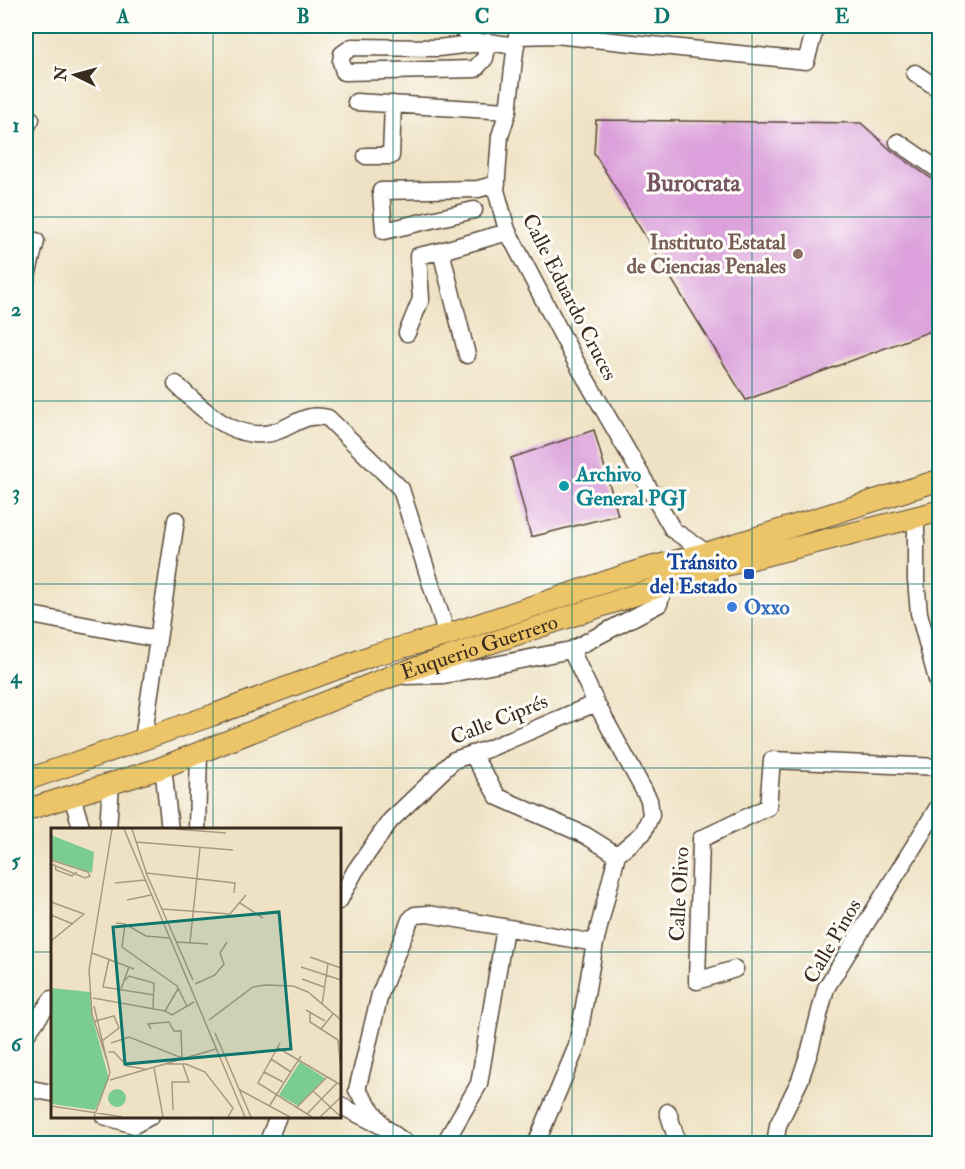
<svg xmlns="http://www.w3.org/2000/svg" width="965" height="1169" viewBox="0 0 965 1169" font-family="'IM FELL Double Pica',serif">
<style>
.building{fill:#dca1dc}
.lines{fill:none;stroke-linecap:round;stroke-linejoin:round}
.minor-casing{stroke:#564637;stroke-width:19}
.major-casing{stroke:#564637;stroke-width:23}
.minor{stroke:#fff;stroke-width:16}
.major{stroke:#ecc569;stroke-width:21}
.grid{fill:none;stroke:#0f766e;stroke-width:1.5;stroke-opacity:0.55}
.education-dot{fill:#8d6e63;stroke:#fdfcf7;stroke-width:2}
.culture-dot{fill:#0f9aa8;stroke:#fdfcf7;stroke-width:2}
.transit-dot{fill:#1a4fb4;stroke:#fdfcf7;stroke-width:2}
.shop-dot{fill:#3f7fe0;stroke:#fdfcf7;stroke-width:2}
.labels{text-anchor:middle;stroke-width:6;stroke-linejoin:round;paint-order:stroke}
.education-label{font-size:21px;font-weight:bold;fill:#785e54;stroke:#fdfcf7;text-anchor:end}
.street-label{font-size:21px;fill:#3b2a1e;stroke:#fdfcf7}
.culture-label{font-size:21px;font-weight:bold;fill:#0d838f;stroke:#fdfcf7;text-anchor:start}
.transit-label{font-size:21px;font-weight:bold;fill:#164399;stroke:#fdfcf7;text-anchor:end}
.shop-label{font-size:21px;font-weight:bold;fill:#366cbe;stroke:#fdfcf7;text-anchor:start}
.quarter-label{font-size:24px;font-weight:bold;fill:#735460;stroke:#fdfcf7}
.inset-road{fill:none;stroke:#a79882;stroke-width:1.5}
.view{fill:#0f766e;fill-opacity:0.15;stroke:#0f766e;stroke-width:3}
.inset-edge{fill:none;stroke:#3b2a1e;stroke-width:3}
.neatline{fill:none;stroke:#0f766e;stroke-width:2}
.grid-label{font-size:20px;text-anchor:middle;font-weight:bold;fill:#0f766e}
</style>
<rect width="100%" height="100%" fill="#fdfcf7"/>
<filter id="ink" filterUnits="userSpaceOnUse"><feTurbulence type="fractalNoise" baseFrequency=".0167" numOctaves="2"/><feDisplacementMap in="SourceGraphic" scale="12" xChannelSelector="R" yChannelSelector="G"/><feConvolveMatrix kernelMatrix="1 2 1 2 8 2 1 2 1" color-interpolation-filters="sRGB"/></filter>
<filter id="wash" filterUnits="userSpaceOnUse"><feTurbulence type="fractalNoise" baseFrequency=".008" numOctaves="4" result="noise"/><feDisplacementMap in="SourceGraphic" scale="24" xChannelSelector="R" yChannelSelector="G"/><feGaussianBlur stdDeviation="1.35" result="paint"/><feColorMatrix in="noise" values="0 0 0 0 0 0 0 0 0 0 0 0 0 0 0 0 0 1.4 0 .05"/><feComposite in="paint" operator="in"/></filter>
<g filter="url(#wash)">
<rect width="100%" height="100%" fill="#efe2c4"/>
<g id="blocks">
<path class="building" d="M596,120l265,3 31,28 47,33v144l-193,72 -152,-247z
M594,430l24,85 -87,22 -20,-79z"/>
</g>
</g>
<g filter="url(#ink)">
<use href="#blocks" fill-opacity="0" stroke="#564637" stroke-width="1.5"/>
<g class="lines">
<defs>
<path id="minor" d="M458,26l22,17
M518,26l-10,85 -8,25 -4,54 11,40 69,132 97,168 34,23
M517,36l38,-1 251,26 10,-35
M488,42l-3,16 -10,11 -131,3 -3,-10 1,-8 10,-7 86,1 50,-6 28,4
M915,73l25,17
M356,102l152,9
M26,128l5,-9
M898,142l42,29
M366,156h25l2,-52
M474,210l-90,21 -3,-40 97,-2 19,-5
M26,280l10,-39
M407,333l14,-34 -3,-43 23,-5
M467,355l-26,-104 67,-19
M176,384c27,26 63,63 104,46 19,-8 27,-17 48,-12l73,71 46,146
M916,518v62l3,33 21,78
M26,614l131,25
M405,676l39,-1 127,-25 88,-46 5,-18
M143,739l33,-219
M472,754l26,43 87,38 32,20
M163,766l7,64
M72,796l10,34
M108,830l3,-47
M197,830l2,-78
M339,901l16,-30 35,-50 64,-61 34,-11 108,-46
M735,969l-38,12 4,-142 67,-32 4,-47 168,7
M26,1035l26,-36
M26,1088l26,5
M339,1105l45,22 23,17
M668,1112l10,32
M104,1116l30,9 17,-9
M384,1127l-27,-37 23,-96 30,-74 5,-5 13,-1 167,29
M267,1144l11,-28
M444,1144l35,-60 26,-156
M536,1144l41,-98 18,-103 22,-88 26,-22 8,-18 -2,-15 -53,-97 -25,-53
M775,1144l3,-19 22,-45 10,-30 16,-62 114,-184"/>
<g id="major">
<path d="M26,780l187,-65 161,-60 73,-20 194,-65 66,-17 233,-73"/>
<path id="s1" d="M26,810l132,-41 234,-93 323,-108 225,-57"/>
</g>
</defs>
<use href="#minor" class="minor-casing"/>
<use href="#major" class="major-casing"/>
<use href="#minor" class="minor"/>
<use href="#major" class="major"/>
</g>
</g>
<path class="grid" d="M213,26v804M393,26v1118M572,26v1118M752,26v1118M26,217h914M26,401h914M26,584h914M26,768h914M26,952h26M339,952h601M213,1116v28"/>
<circle class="education-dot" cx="798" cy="254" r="6"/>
<circle class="culture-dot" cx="564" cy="486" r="6"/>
<rect class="transit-dot" x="743" y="568" width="12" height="12" rx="3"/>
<circle class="shop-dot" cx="732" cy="607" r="6"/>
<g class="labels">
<g class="education-label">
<text x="786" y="249">Instituto Estatal<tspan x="786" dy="24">de Ciencias Penales</tspan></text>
</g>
<g class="street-label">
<text transform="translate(570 297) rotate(63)" y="7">Calle Eduardo Cruces</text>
<text dy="7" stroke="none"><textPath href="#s1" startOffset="482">Euquerio Guerrero</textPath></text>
<text transform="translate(499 719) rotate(-22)" y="7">Calle Ciprés</text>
<text transform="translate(679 894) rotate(-87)" y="7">Calle Olivo</text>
<text transform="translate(832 941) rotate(-60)" y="7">Calle Pinos</text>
</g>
<g class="culture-label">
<text x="576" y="481">Archivo<tspan x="576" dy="24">General PGJ</tspan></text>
</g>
<g class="transit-label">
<text x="737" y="569">Tránsito<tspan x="737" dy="24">del Estado</tspan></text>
</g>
<g class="shop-label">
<text x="744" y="614">Oxxo</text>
</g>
<g class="quarter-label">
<text x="693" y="191">Burocrata</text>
</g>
</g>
<g transform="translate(51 828)">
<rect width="290" height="290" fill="#efe2c4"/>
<path d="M0,7l43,17 -2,21 -41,-14zM0,160l39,4 2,24 17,63 -14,31 -44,-6zM249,234l25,16 -27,28 -19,-11zM57 270a9 9 0 1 1 18 0a9 9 0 1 1-18 0Z" fill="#7acd8f"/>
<path class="inset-road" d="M73,1l121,288M81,1l15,46 46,105M124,1l51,4M85,14l97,8M0,32l37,12 2,4 -5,2 -34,-14M4,37l1,5 16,6 5,-4M95,45l89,10 -1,10M64,55l30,-3M76,72l24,-5M0,74l33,12 -33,27M189,75l23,15M111,81l68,5 16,-19M0,87l22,9M65,95l9,1 21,12 23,2M74,96l-3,23 55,39 10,20M126,114l31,2M139,114l10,-94M41,125l42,16M259,129l31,11M58,131l-6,28 51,8M250,139l40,13M251,151l22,8M73,153l5,-5 25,7 -1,25M144,156l20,-9 9,-11 -4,-11 7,-11M70,161l8,-22M42,170l72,13 7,4 22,-13M271,177l6,-41M43,178l16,67 -16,44M255,182l19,11M114,183l13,-22M259,185v9l28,18M158,192l44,-33 13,-2 27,1 15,6 33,28M44,193l19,-5 5,12 -17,13M270,201l12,-15M164,205l36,84M287,212l3,31M60,215l18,-6 53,21 -1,-27h-7l-5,-9 -21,2 3,5M229,215l-22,40 54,34M227,220l63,37M57,224h6l13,14 18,3M220,231l20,13M116,236h19l19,8 28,36 -5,9M58,239l-17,-53 -3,-44 23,-141M103,240l9,49M213,244l19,10M59,252l106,-31M189,262l50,27M262,263l27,25M219,277l31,-49M0,278l72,11M246,279l30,-30M122,282l-1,-28h17l-6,-17M256,286l30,-31M269,289l21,-20"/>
<path class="view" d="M228,84l12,137 -166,15 -12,-137z"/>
<rect width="290" height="290" class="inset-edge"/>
</g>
<rect width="965" height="1169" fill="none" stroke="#fdfcf7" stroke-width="66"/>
<g transform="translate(75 75) rotate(275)" stroke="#fdfcf7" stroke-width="4.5" paint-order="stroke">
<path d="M0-4.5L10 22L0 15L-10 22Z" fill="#3b2a1e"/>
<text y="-9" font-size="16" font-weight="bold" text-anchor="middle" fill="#3b2a1e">N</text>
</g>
<rect x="33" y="33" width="899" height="1103" class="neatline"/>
<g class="grid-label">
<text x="123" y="23">A</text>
<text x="303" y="23">B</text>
<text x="482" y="23">C</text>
<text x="662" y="23">D</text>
<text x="842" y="23">E</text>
<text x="16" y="132">1</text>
<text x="16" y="316">2</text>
<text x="16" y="499">3</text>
<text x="16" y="683">4</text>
<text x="16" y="867">5</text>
<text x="16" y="1051">6</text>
</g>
</svg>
